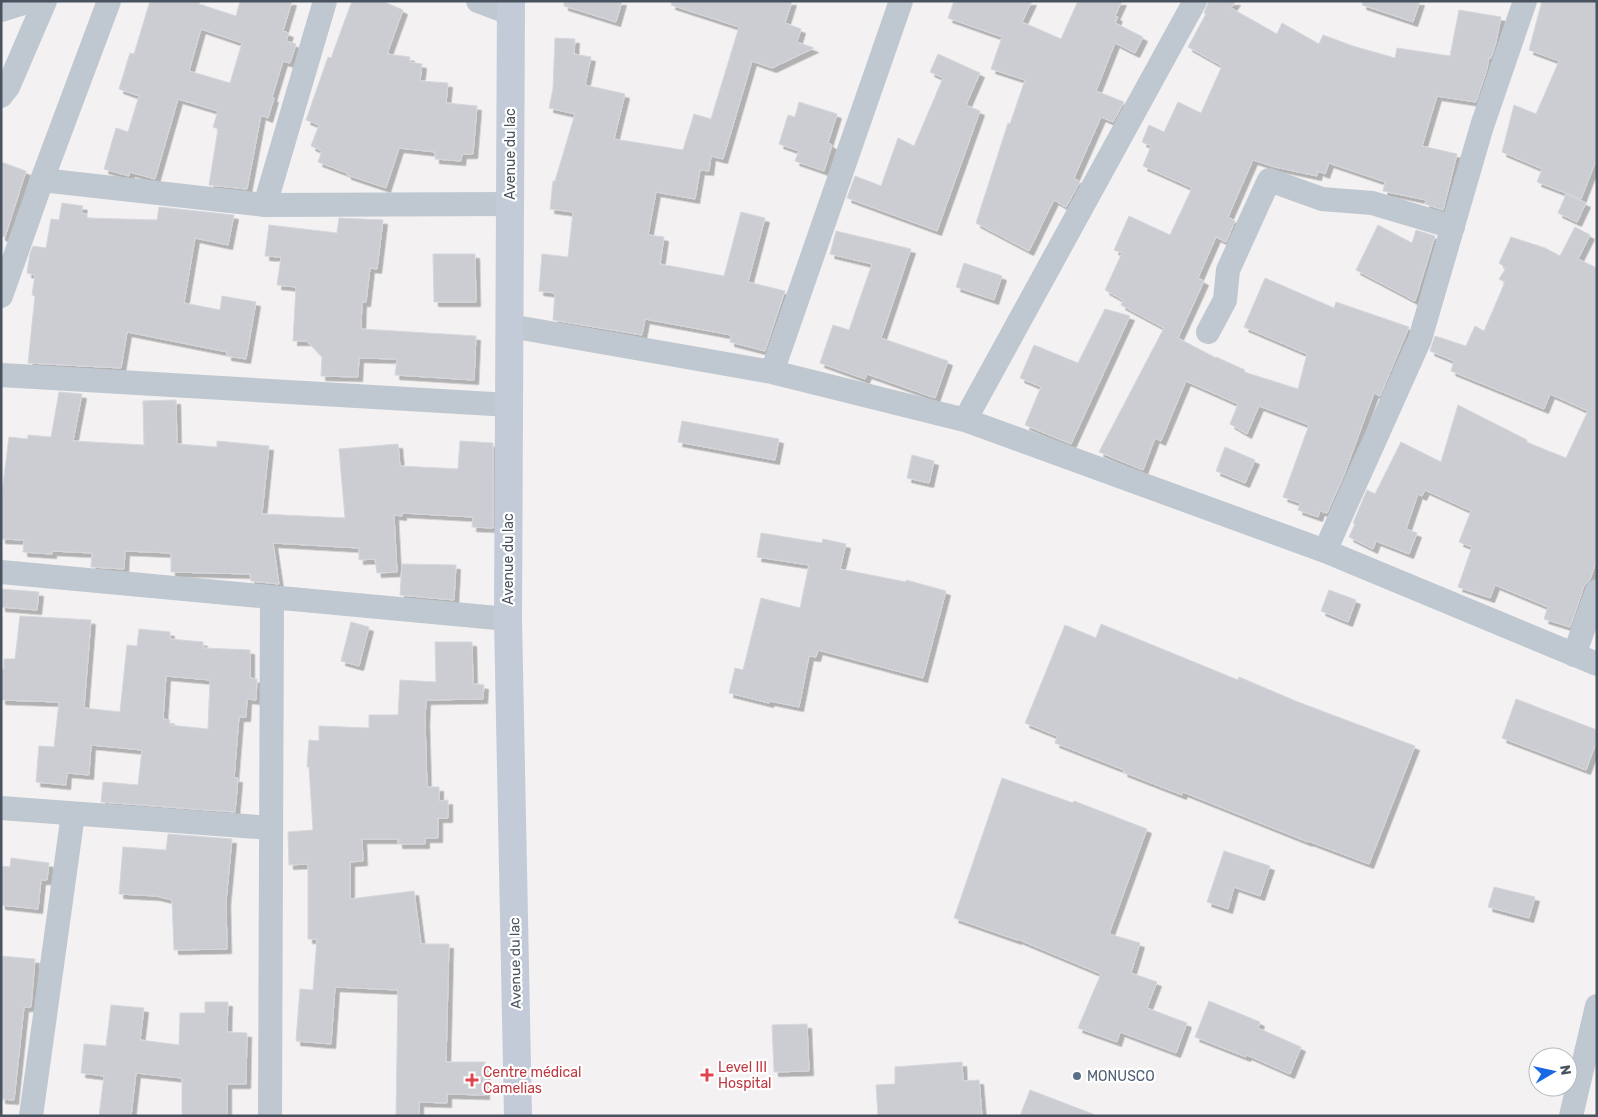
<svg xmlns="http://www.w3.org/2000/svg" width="1598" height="1117" viewBox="0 0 1598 1117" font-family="Rubik,sans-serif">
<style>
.building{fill:#cbcdd3;stroke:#d5d7dc;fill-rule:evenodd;filter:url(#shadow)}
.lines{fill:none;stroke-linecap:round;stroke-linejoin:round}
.street{stroke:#bfc7d0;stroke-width:24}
.secondary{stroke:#c2cbd7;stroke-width:28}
.health-dot{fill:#e0444e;stroke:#fff;stroke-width:2}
.service-dot{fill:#5c6f8a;stroke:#fff;stroke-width:2}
.labels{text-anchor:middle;stroke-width:4.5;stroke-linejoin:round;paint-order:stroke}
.street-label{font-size:14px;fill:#48535f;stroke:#fff}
.health-label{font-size:14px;fill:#be3a42;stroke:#fff;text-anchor:start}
.service-label{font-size:14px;fill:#4e5e75;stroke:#fff;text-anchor:start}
</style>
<defs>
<filter id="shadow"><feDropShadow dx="4.5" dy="4.5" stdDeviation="0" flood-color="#0004"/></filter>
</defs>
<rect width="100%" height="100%" fill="#f3f1f1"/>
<path class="building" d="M150,1h50l-1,3 37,12 4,-15h52l-9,30 6,2 -3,8 10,3 -6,19 -7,-2 -11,36 2,1 -6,20 -7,-3 -14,74 -38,-4 9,-56 -5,-2 5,-16 -40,-12 -23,80 -25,-7 -1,4 -25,-7 12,-41 12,4 11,-36 -20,-7 11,-36 4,1zM201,29l41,14 -12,40 -41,-12z
M352,1h30l21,9 -16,44 23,3 -1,5 13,2 -2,17 28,2 -2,20 31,3 -4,48h-11l-1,7 -26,-2v-7l-36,-4 -13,40 -39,-13v-2l-29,-11 4,-11 -11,-5 8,-21 -13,-5 22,-63 3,1z
M564,1h58l-6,21 -52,-16z
M672,1h120l-7,22 16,6 -4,13 17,6 -42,20 -20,-7 -29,98 -12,-3 -2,15 -9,-1 -5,29 -39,-7 -8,43 16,2 -4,27 64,12 17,-64 24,6 -17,64 37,9 -20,60 -35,-9 1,-7 -86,-16 -3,16 -89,-15 2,-27 -16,-2 3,-37 26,3 5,-45 -23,-3 3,-28h2l20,-67 -26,-6 4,-19 2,-51 20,1 -1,15 17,3 -6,28 40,9 -11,45 69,11 11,-36 17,5 28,-92 -68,-22z
M954,1h78l-10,21 39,17 17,-38h44l-7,15 3,1 -3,6 28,14 -8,16 -20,-10 -19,48 28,11 -11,20 -12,-5 -27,61 6,4 -14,25 -12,-7 -25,51 -53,-28 32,-100 2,1 15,-44 -34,-11 11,-32 -54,-19z
M1209,1h27l-5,7 46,26 5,-11 37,21 4,-9 30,11 42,12 2,-10 53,8 9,-46 42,7 -5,25 -5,16 -2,-1 -2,12 -11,33 -39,-6 -15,50 35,8 -14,56 -18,-6 1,-4 -43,-9 2,-9 -56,-19 -4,11 -7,-3 -1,5 -42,-9 -22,-7 -25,57 7,4 -9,21 -10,-5 -18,41 6,3 -26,57 38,20v-1l29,13 -1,2 54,17 9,-35 -63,-27 21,-49 69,30 2,-6 73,25 -29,69 -6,-3 -30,82 -17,38 -7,-2 -2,6 -20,-7 2,-7 -17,-6 26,-72 -50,-19 -12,28 -17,-10 8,-20 -52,-23 -25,60 -6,-3 -12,32 -44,-18 65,-124 -43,-23 2,-5 -18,-10 17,-37 -8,-3 15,-34 41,19 22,-47 -49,-22 8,-20 -9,-4 7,-17 15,7 14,-30 23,11 21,-47 -34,-19 18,-33 -2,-1z
M1363,1h57l-7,21 -51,-17z
M1542,1h55v157l-16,41 -44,-17 5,-13 -40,-17 12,-47 22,9 23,-53 -30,-11z
M938,54l42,19 -14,32 14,6 -43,120 -90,-33 8,-22 26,10 17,-48 16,8 29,-68 -13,-6z
M799,102l38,12 -9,29 4,2 -8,26 -29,-10 4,-10 -20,-7 9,-29 7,2z
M1,162l25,9 -21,66 -4,-1z
M1566,194l20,9 -9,19 -19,-9z
M62,203l21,3 -2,7 6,1v4l70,2 2,-13 75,8 -6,30 -33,-7 -11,65 36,7 2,-14 34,6 -10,57 -19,-3v-4l-100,-20 -6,36 -93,-5 7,-67 -3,-1 3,-20 -8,-2 3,-19 3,-8 13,2 5,-29 8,1z
M339,218l44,2 -6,49 -7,-1 -4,34h-4l-1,27 115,7 -2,44 -79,-5 2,-16 -38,-1 -1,19 -37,-1 1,-19 -15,-16h-14l3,-54 -19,-2 4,-28 -16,-1 4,-31 68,8z
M1378,225l34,18 4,-13 19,6 -20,65 -59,-31z
M1575,227l15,8 -12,24 19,9v290l-7,22 -6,6 -14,41 -26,-8 4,-12 -53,-22 -5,13 -32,-11 14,-40 -13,-5 12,-31 -46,-21 -3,6 -4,-2 -12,35 11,4 -8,21 -33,-13 -3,8 -24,-12 6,-13 -2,-1 14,-33 8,4 26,-52 40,20 17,-57 69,35 -1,2 40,16 22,-47 -38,-17 -6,15 -93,-38 3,-10 -24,-10 5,-15 31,10 9,-20 9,5 21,-49 -6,-3 7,-11 -7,-5 12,-26 34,11 15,8z
M836,231l75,18 -30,89 67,23 -13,37 -68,-24 -2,5 -45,-16 13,-38 16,5 23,-66 -42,-10z
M433,254h42l1,48h-42z
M964,263l38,13 -8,24 -38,-13z
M1105,309l25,7 -59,128 -46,-19 16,-38 -21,-9 14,-33 44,18z
M59,392l23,2 -9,47 71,4 -1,-44 33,-1 1,44 40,3v-6l52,5 -7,68 83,4 -6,-69 59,-5 2,22 58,3 2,-28 33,2v85l-21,-1 1,-10 -71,-4v3l-8,-1 3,57 -20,1 -2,-14 -16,1v-12l-86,-5 6,41 -28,-3 -1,-7 -79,-2v-19l-46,-2 -1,18 -33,-2 1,-14 -40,-2v3l-29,-2 1,-12 -23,-1v-39l8,-63 19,2v-4l23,2z
M682,421l97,18 -4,21 -97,-18z
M1225,447l30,13 -10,23 -29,-12z
M912,455l22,6 -5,22 -22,-5z
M761,533l61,10 1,-4 23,5 -6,25 66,13v-2l40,11 -23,87 -105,-28 -2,7 -7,-1 -10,51 -29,-6 -1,2 -40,-10 6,-25 8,2 18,-72 39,10 9,-43 -52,-8z
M402,564l54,1 -2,35 -54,-5z
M1,589l38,3 -2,18 -36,-3z
M1329,590l27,10 -8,22 -27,-11z
M20,616l71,4 -7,88 36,4 7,-67 10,1 2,-17 31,3v7l33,3v6l47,2v28l7,1 -1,21 -9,-1 -1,18h-7l-5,61h4l-3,34 -134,-10 2,-20 35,3 4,-35 -51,-5 -2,30 -22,-2 -1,12 -30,-3 3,-36 15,1 5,-45 -58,-2v-31h3v-10h11zM166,676l44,4 -2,49 -39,-4 1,-5 -7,-1z
M351,622l18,5 -10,39 -18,-5z
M1101,624l137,56 1,-3 59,25 117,44 -46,118 -61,-23v1l-125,-50 -1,3 -59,-23 1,-2 -69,-27 2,-7 -32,-13 40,-98 31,13z
M435,642h37l1,42 11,1 -1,14 -57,1 -1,20 2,67h12v14l9,-1v18h-10v20h-13v6h-27v-5h-36l1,22 -13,1v37l64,-8 7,53h28l-3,118h39v33l-38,-1v9l-28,-1v14h-23l2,-126 -63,-3 -4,57 -35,-3 4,-52 13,1 4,-51h-9v-75l-19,1 -1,-33 25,-2 -4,-63h-2l2,-27 10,1v-15l50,2v-13h29l2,-35 36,2z
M1516,699l81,31v10l-11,30 -84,-32z
M1002,778l71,25 1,-2 73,28 -38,105 31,9 -9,30 26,9 -10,26 40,15 -11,30 -56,-21 -3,10 -39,-14 23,-54 -84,-35v1l-63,-22z
M168,834l64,5 -6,62 1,48 -53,1 -2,-50 -16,-4 -37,-2 4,-47 43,3z
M1224,851l46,15 -10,30 -26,-9 -6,22 -21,-7z
M11,858l38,5 -2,17h-6l-3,29 -37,-4v-39l9,1z
M1494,887l41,10 -6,21 -41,-11z
M1,956l34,3 -4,48h-7l-10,93 -13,-1z
M1209,1001l51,21 -2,6 43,19 -11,27 -43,-19 -1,2 -51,-20z
M205,1002h23l-1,30 20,1 -1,51h-19v32h-45v-38l-46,-5 -5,43h-32l5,-40 -23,-3 3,-29 22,2 5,-41 33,3 -4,32 39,5 1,-32h25z
M807,1024l2,47 -35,1 -2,-47z
M962,1062l1,19 16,-1 3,36h-104l-2,-31 19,-1v-17z
M1030,1090l63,24v2h-73z"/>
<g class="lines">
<path class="street" d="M478,1l32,12
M1,10l29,-9
M1,96l7,-9 37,-86
M42,180l223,25 245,-1
M265,205l60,-204
M1,296l41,-116 67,-179
M510,326l262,46 193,48 360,131 272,113
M1208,332l17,-32 3,-30 41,-90 53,19 50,4 81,24
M772,372l129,-371
M1,375l509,30
M965,420l230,-419
M1325,551l95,-212 62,-213 43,-125
M1,572l507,47
M1574,655l23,-64
M1,808l270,20
M31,1116l42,-302
M270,1116l2,-518
M1571,1116l26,-110"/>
<path class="secondary" d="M511,1l-3,618 10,497"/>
</g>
<g class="health-dot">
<path d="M704.5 1067.5h5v5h5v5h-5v5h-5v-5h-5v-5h5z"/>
<path d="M469.5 1072.5h5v5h5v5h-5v5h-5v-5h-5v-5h5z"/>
</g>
<circle class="service-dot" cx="1077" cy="1076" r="5"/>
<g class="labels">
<g class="street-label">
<text transform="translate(510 154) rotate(-90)" y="5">Avenue du lac</text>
<text transform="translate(508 559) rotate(-90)" y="5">Avenue du lac</text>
<text transform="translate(515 963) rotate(-91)" y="5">Avenue du lac</text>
</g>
<g class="health-label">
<text x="718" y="1072">Level III<tspan x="718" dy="16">Hospital</tspan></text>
<text x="483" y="1077">Centre médical<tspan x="483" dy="16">Camelias</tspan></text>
</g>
<g class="service-label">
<text x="1087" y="1081">MONUSCO</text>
</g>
</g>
<rect width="1598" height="1117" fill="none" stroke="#48535f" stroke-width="5"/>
<g transform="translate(1553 1072) rotate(81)"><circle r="24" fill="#ffffff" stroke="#b6babf"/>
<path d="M0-4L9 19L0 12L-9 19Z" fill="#1969e5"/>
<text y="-8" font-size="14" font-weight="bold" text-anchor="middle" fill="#48535f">N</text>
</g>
</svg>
